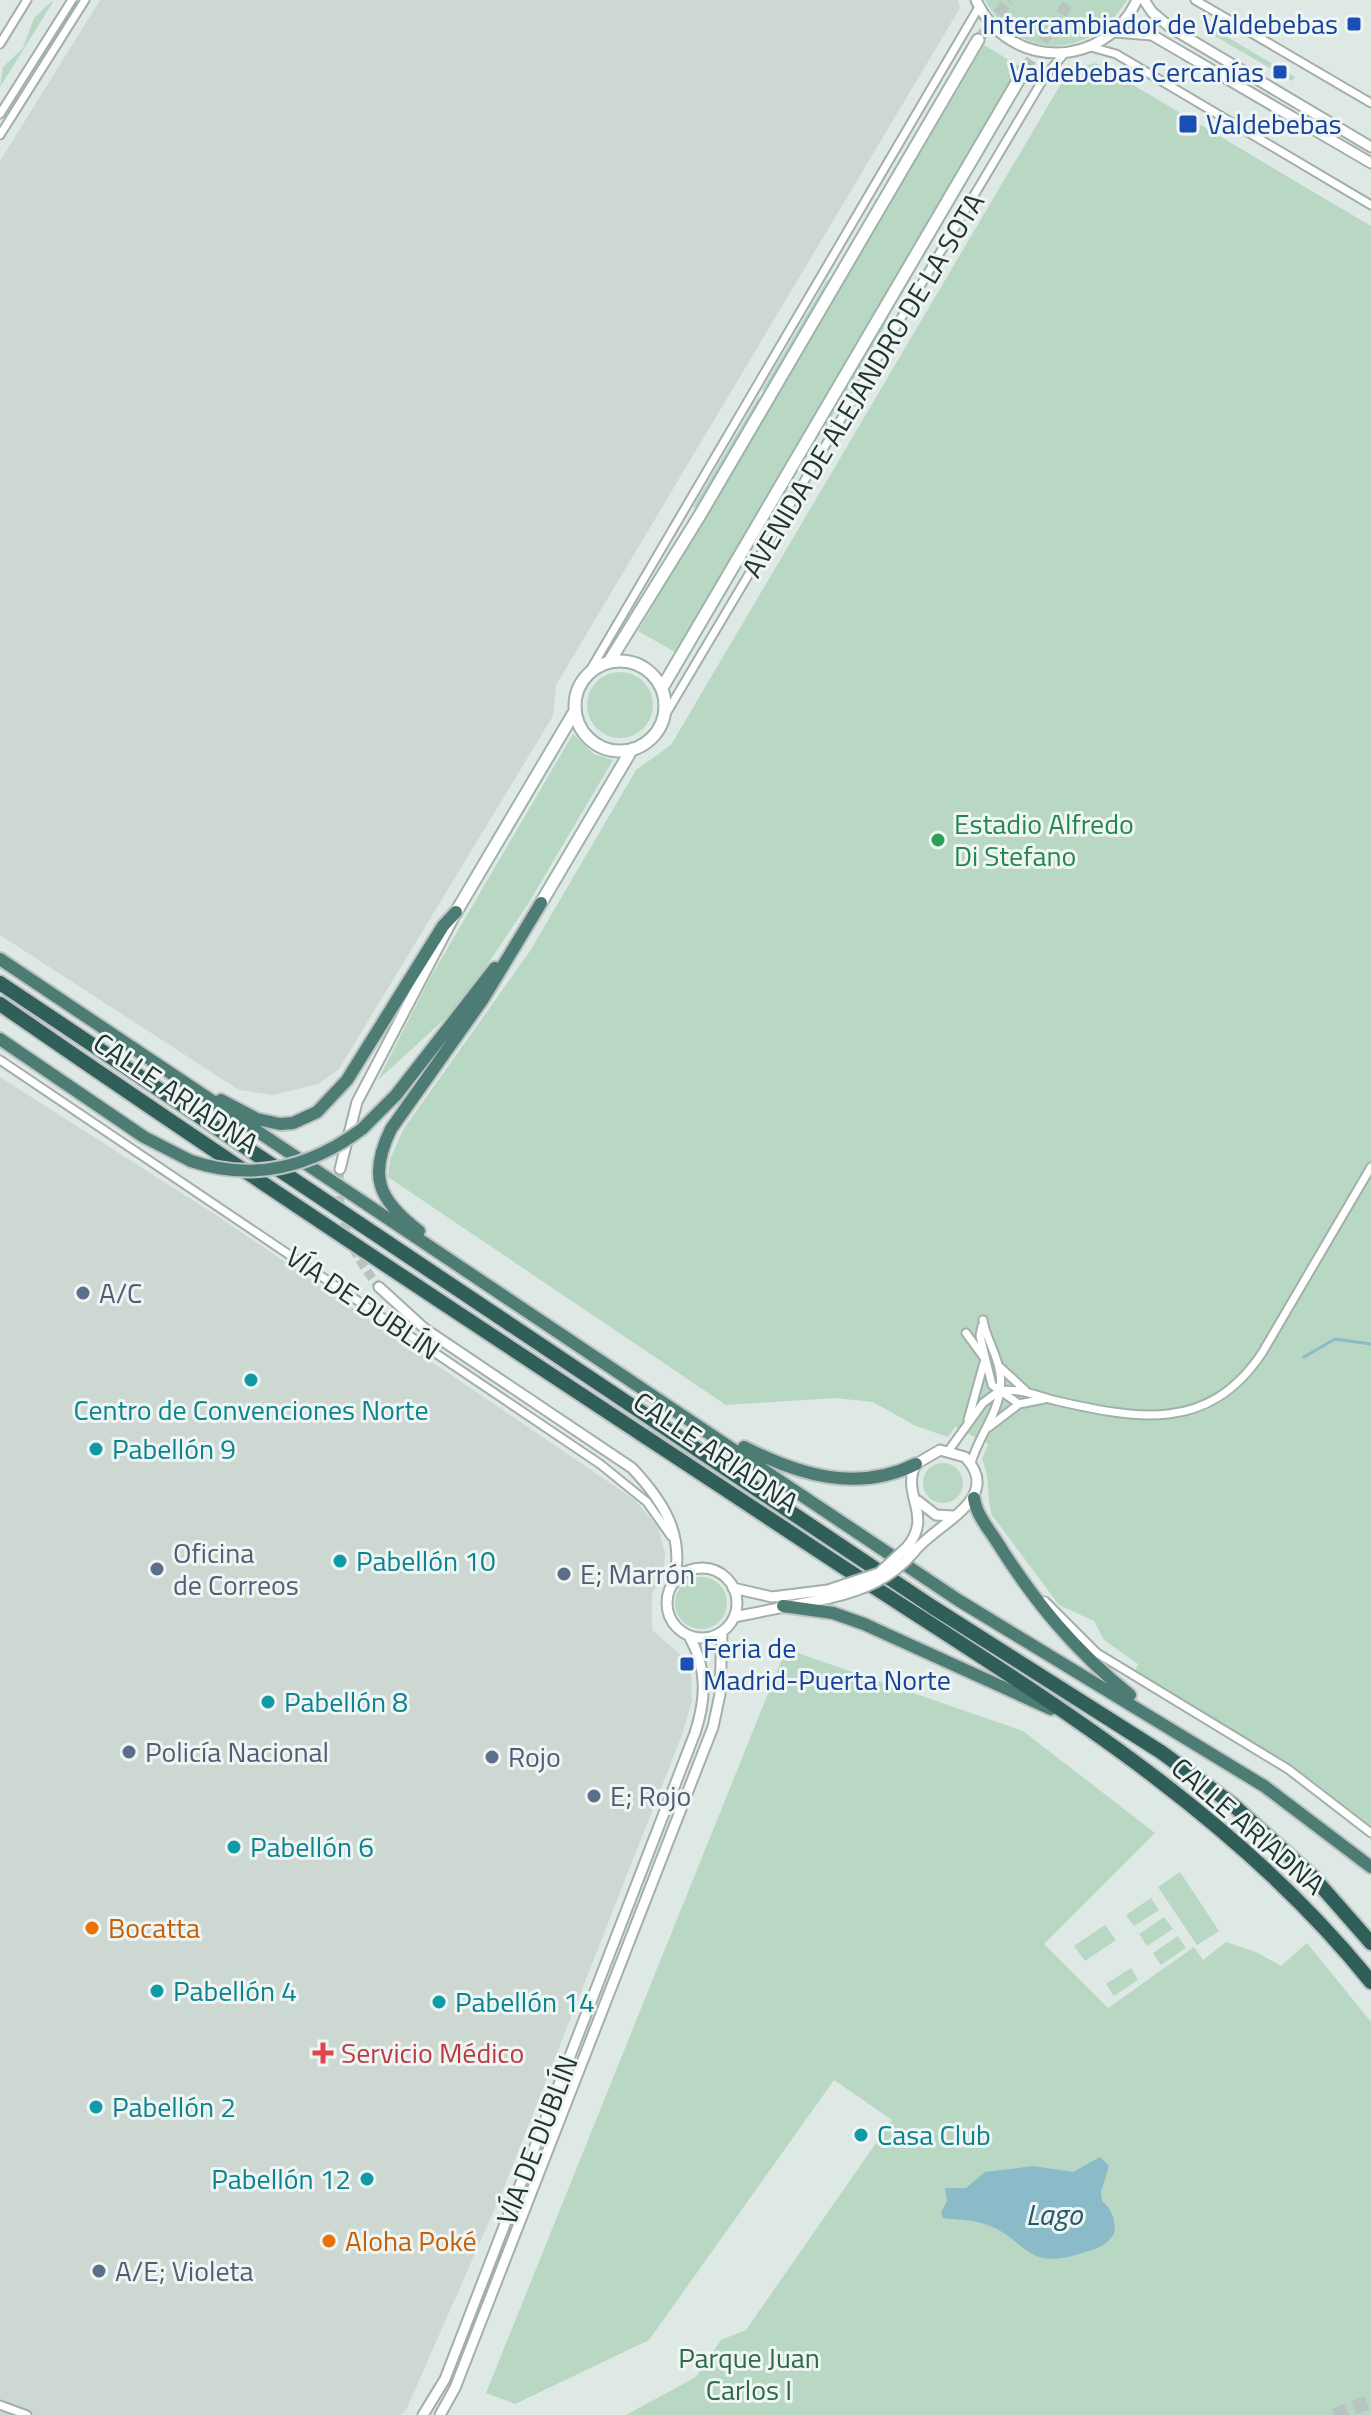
<svg xmlns="http://www.w3.org/2000/svg" width="1371" height="2415" viewBox="0 0 1371 2415" font-family="'Titillium Web',sans-serif">
<style>
.built{fill:#cdd8d3}
.green{fill:#b9d8c3}
.water{fill:#8bbbc9}
.lines{fill:none;stroke-linecap:round;stroke-linejoin:round}
.stream{stroke:#8bbbc9;stroke-width:3}
.tertiary-tunnel{stroke:#b8c4c0;stroke-width:9;stroke-dasharray:9 4.5;stroke-linecap:butt}
.secondary-tunnel{stroke:#b8c4c0;stroke-width:11;stroke-dasharray:11 5.5;stroke-linecap:butt}
.motorway-tunnel{stroke:#b8c4c0;stroke-width:14;stroke-dasharray:14 7;stroke-linecap:butt}
.minor-casing{stroke:#a2afab;stroke-width:11}
.tertiary-casing{stroke:#a2afab;stroke-width:13}
.secondary-casing{stroke:#9fb3ad;stroke-width:15}
.trunk-casing{stroke:#bcc3c2;stroke-width:16}
.motorway-casing{stroke:#bcc3c2;stroke-width:18}
.minor{stroke:#fff;stroke-width:7}
.tertiary{stroke:#fff;stroke-width:9}
.secondary{stroke:#fff;stroke-width:11}
.trunk{stroke:#4c7c74;stroke-width:12}
.motorway{stroke:#305f59;stroke-width:14}
.tertiary-bridge-casing{stroke:#a2afab;stroke-width:13;stroke-linecap:butt}
.trunk-bridge-casing{stroke:#bcc3c2;stroke-width:16;stroke-linecap:butt}
.tertiary-bridge{stroke:#fff;stroke-width:9}
.trunk-bridge{stroke:#4c7c74;stroke-width:12}
.transit-dot{fill:#1a4fb4;stroke:#eef5f2;stroke-width:3}
.leisure-dot{fill:#2e9e5b;stroke:#eef5f2;stroke-width:3}
.service-dot{fill:#5c6f8a;stroke:#eef5f2;stroke-width:3}
.culture-dot{fill:#0f9aa8;stroke:#eef5f2;stroke-width:3}
.food-dot{fill:#e8710a;stroke:#eef5f2;stroke-width:3}
.health-dot{fill:#e0444e;stroke:#eef5f2;stroke-width:3}
.labels{text-anchor:middle;stroke-width:6;stroke-linejoin:round;paint-order:stroke}
.transit-label{font-size:28px;fill:#164399;stroke:#eef5f2;text-anchor:end}
.street-label{font-size:28px;fill:#213632;stroke:#eef5f2}
.leisure-label{font-size:28px;fill:#27864d;stroke:#eef5f2;text-anchor:start}
.service-label{font-size:28px;fill:#4e5e75;stroke:#eef5f2;text-anchor:start}
.culture-label{font-size:28px;fill:#0d838f;stroke:#eef5f2;text-anchor:start}
.food-label{font-size:28px;fill:#c56008;stroke:#eef5f2;text-anchor:start}
.health-label{font-size:28px;fill:#be3a42;stroke:#eef5f2;text-anchor:start}
.park-label{font-size:28px;fill:#306949;stroke:#eef5f2}
.water-label{font-size:30px;font-style:italic;fill:#225a6b;stroke:#eef5f2}
</style>
<rect width="100%" height="100%" fill="#dee8e4"/>
<path class="built" d="M100,0h858l2,8 -404,677 -3,31 -214,353 -21,15 -45,11 -34,-5 -239,-155v-774z
M0,1077l219,140 416,283 23,27 7,27 -2,23 -11,16v37l28,24 11,17 1,29 -10,35 -179,455 -97,220 -6,5h-400z"/>
<path class="green" d="M985,0h142c-36,59 -107,63 -142,0z
M52,1l1,1 -53,85 3,-20 20,-19 11,-30z
M1200,21l95,56 -3,4 -84,-49z
M984,45l35,21 -344,586 -37,-21z
M1096,63l275,163v1600l-73,-56 -163,-99 3,-7 -34,-24 -10,-19 -35,-16 -67,-90c-6,-20 -1,-36 -10,-56l6,-15 -33,-17 -7,10 -32,-11 -43,-24 -38,-4 -109,7 -338,-228 2,-18 13,-29 127,-179 106,-181 35,-25 398,-675z
M827,280l5,2 -66,111 -4,-3z
M885,315l5,3 -65,110 -5,-3z
M758,398l4,2 -65,109 -4,-2z
M587 705a33 33 0 1 1 66 0a33 33 0 1 1-66 0Z
M573,734l21,20 19,6 -85,144 -68,101 -82,75 51,-100z
M923 1483a20 20 0 1 1 40 0a20 20 0 1 1-40 0Z
M675 1603a26 26 0 1 1 52 0a26 26 0 1 1-52 0Z
M786,1649l237,82 132,102 -111,111 64,64 86,-61 9,13 23,-18 30,10 25,14 26,-23 64,79v393h-745l70,-38 25,-37 25,-10 146,-210 -58,-40 -185,260 -134,64 -29,-11z
M1180,1872l39,59 -22,14 -39,-58z
M1151,1898l8,12 -25,16 -8,-11z
M1164,1917l9,12 -26,17 -8,-12z
M1105,1925l11,15 -31,21 -11,-15z
M1178,1936l8,12 -25,17 -8,-12z
M1131,1968l7,12 -24,16 -8,-12z"/>
<path class="water" d="M1100,2157l9,9 -8,26 1,9c11,9 14,20 12,33 -8,12 -18,15 -32,19 -61,20 -54,-17 -101,-30 -12,-4 -26,-3 -38,-5l-2,-5 6,-12 -2,-13h21l19,-16 48,-6 40,6z"/>
<g class="lines">
<path class="stream" d="M1304,1357l31,-18 36,5"/>
<path class="tertiary-tunnel" d="M340,1169c-5,47 10,82 39,118"/>
<path class="secondary-tunnel" d="M978,40l31,-40
M1025,69l45,-69"/>
<path class="motorway-tunnel" d="M1334,2415l37,-14"/>
<defs>
<path id="minor" d="M1195,0l176,103
M0,44l27,-44
M1091,47l25,7 255,151
M0,114l72,-114
M0,135l85,-135
M588,674l391,-667
M664,717l381,-641 19,-22
M0,1060l600,404 47,38 24,34
M982,1326l-2,10 12,49 27,19
M966,1333l19,26 -17,61
M1000,1367l26,24
M989,1427l30,-23 25,-5
M949,1450l34,-47 16,-12c19,-3 36,4 54,9 83,19 155,34 209,-47l109,-186
M971,1463c8,-30 34,-56 29,-89 -2,-19 -14,-35 -17,-54
M1045,1601l52,52 191,116 83,64
M0,2405l27,10"/>
<path id="tertiary" d="M976,0c32,71 129,70 161,0
M1144,0l8,12 19,16 200,119
M1115,32l37,3 219,128
M340,1169l17,-67 98,-187
M379,1287l46,42 207,139c32,34 53,67 42,115
M918,1501l18,14 17,1
M907,1547c27,-32 -7,-53 9,-83l24,-14 25,7c40,42 -30,67 -51,95
M667 1603a35 35 0 1 1 70 0a35 35 0 1 1-70 0Z
M733,1588l39,9 56,-7
M734,1617l96,-19
M423,2415l22,-36 250,-646c11,-34 13,-64 -6,-97
M440,2415l15,-27 258,-661 7,-33 2,-62"/>
<path id="secondary" d="M575 706a45 45 0 1 1 90 0a45 45 0 1 1-90 0Z
M609,662l91,-147 278,-475
M662,688l363,-619
M541,903l91,-154
M456,912l119,-201"/>
<path id="trunk" d="M0,959l958,641 306,186 107,81
M0,1039l144,98 47,24
M221,1100l36,19 23,5 13,-1 24,-11 30,-32 96,-154 13,-14
M362,1129l34,-34 99,-127
M419,1231c-41,-31 -51,-55 -28,-102l92,-130 58,-96
M744,1447c55,28 113,46 172,17
M974,1498c2,16 14,30 23,44 37,59 78,109 133,153
M783,1606l50,7 31,11 187,85"/>
<path id="motorway" d="M0,983l931,623 230,146 71,52 82,74 57,65
M0,1004c267,185 540,363 811,542 196,130 411,250 560,436"/>
</defs>
<use href="#minor" class="minor-casing"/>
<use href="#tertiary" class="tertiary-casing"/>
<use href="#secondary" class="secondary-casing"/>
<use href="#trunk" class="trunk-casing"/>
<use href="#motorway" class="motorway-casing"/>
<use href="#minor" class="minor"/>
<use href="#tertiary" class="tertiary"/>
<use href="#secondary" class="secondary"/>
<use href="#trunk" class="trunk"/>
<use href="#motorway" class="motorway"/>
<defs>
<path id="tertiary-bridge" d="M828,1590l51,-17 28,-26
M830,1598c33,-8 61,-19 84,-46"/>
<path id="trunk-bridge" d="M191,1161c62,21 120,6 171,-32"/>
</defs>
<use href="#tertiary-bridge" class="tertiary-bridge-casing"/>
<use href="#trunk-bridge" class="trunk-bridge-casing"/>
<use href="#tertiary-bridge" class="tertiary-bridge"/>
<use href="#trunk-bridge" class="trunk-bridge"/>
</g>
<g class="transit-dot">
<rect x="1346" y="16" width="16" height="16" rx="4"/>
<rect x="1272" y="64" width="16" height="16" rx="4"/>
<rect x="1178" y="114" width="20" height="20" rx="4"/>
<rect x="679" y="1656" width="16" height="16" rx="4"/>
</g>
<circle class="leisure-dot" cx="938" cy="840" r="8"/>
<g class="service-dot">
<circle cx="83" cy="1293" r="8"/>
<circle cx="157" cy="1569" r="8"/>
<circle cx="564" cy="1574" r="8"/>
<circle cx="129" cy="1752" r="8"/>
<circle cx="492" cy="1757" r="8"/>
<circle cx="594" cy="1796" r="8"/>
<circle cx="99" cy="2271" r="8"/>
</g>
<g class="culture-dot">
<circle cx="251" cy="1380" r="8"/>
<circle cx="96" cy="1449" r="8"/>
<circle cx="340" cy="1561" r="8"/>
<circle cx="268" cy="1702" r="8"/>
<circle cx="234" cy="1847" r="8"/>
<circle cx="157" cy="1991" r="8"/>
<circle cx="439" cy="2002" r="8"/>
<circle cx="96" cy="2107" r="8"/>
<circle cx="861" cy="2135" r="8"/>
<circle cx="367" cy="2179" r="8"/>
</g>
<g class="food-dot">
<circle cx="92" cy="1928" r="8"/>
<circle cx="329" cy="2241" r="8"/>
</g>
<path class="health-dot" d="M319 2041h8v8h8v8h-8v8h-8v-8h-8v-8h8z"/>
<g class="labels">
<g class="transit-label">
<text x="1338" y="34">Intercambiador de Valdebebas</text>
<text x="1264" y="82">Valdebebas Cercanías</text>
<text x="1206" y="134" text-anchor="start">Valdebebas</text>
<text x="703" y="1658" text-anchor="start">Feria de<tspan x="703" dy="32">Madrid-Puerta Norte</tspan></text>
</g>
<g class="street-label">
<text transform="translate(863 385) rotate(-59)" y="10">AVENIDA DE ALEJANDRO DE LA SOTA</text>
<text transform="translate(176 1093) rotate(34)" y="10">CALLE ARIADNA</text>
<text transform="translate(363 1303) rotate(34)" y="10">VÍA DE DUBLÍN</text>
<text transform="translate(716 1452) rotate(34)" y="10">CALLE ARIADNA</text>
<text transform="translate(1248 1826) rotate(41)" y="10">CALLE ARIADNA</text>
<text transform="translate(537 2140) rotate(-69)" y="10">VÍA DE DUBLÍN</text>
</g>
<g class="leisure-label">
<text x="954" y="834">Estadio Alfredo<tspan x="954" dy="32">Di Stefano</tspan></text>
</g>
<g class="service-label">
<text x="99" y="1303">A/C</text>
<text x="173" y="1563">Oficina<tspan x="173" dy="32">de Correos</tspan></text>
<text x="580" y="1584">E; Marrón</text>
<text x="145" y="1762">Policía Nacional</text>
<text x="508" y="1767">Rojo</text>
<text x="610" y="1806">E; Rojo</text>
<text x="115" y="2281">A/E; Violeta</text>
</g>
<g class="culture-label">
<text x="251" y="1420" text-anchor="middle">Centro de Convenciones Norte</text>
<text x="112" y="1459">Pabellón 9</text>
<text x="356" y="1571">Pabellón 10</text>
<text x="284" y="1712">Pabellón 8</text>
<text x="250" y="1857">Pabellón 6</text>
<text x="173" y="2001">Pabellón 4</text>
<text x="455" y="2012">Pabellón 14</text>
<text x="112" y="2117">Pabellón 2</text>
<text x="877" y="2145">Casa Club</text>
<text x="351" y="2189" text-anchor="end">Pabellón 12</text>
</g>
<g class="food-label">
<text x="108" y="1938">Bocatta</text>
<text x="345" y="2251">Aloha Poké</text>
</g>
<g class="health-label">
<text x="341" y="2063">Servicio Médico</text>
</g>
<g class="park-label">
<text x="749" y="2368">Parque Juan<tspan x="749" dy="32">Carlos I</tspan></text>
</g>
<g class="water-label">
<text x="1054" y="2225">Lago</text>
</g>
</g>
</svg>
